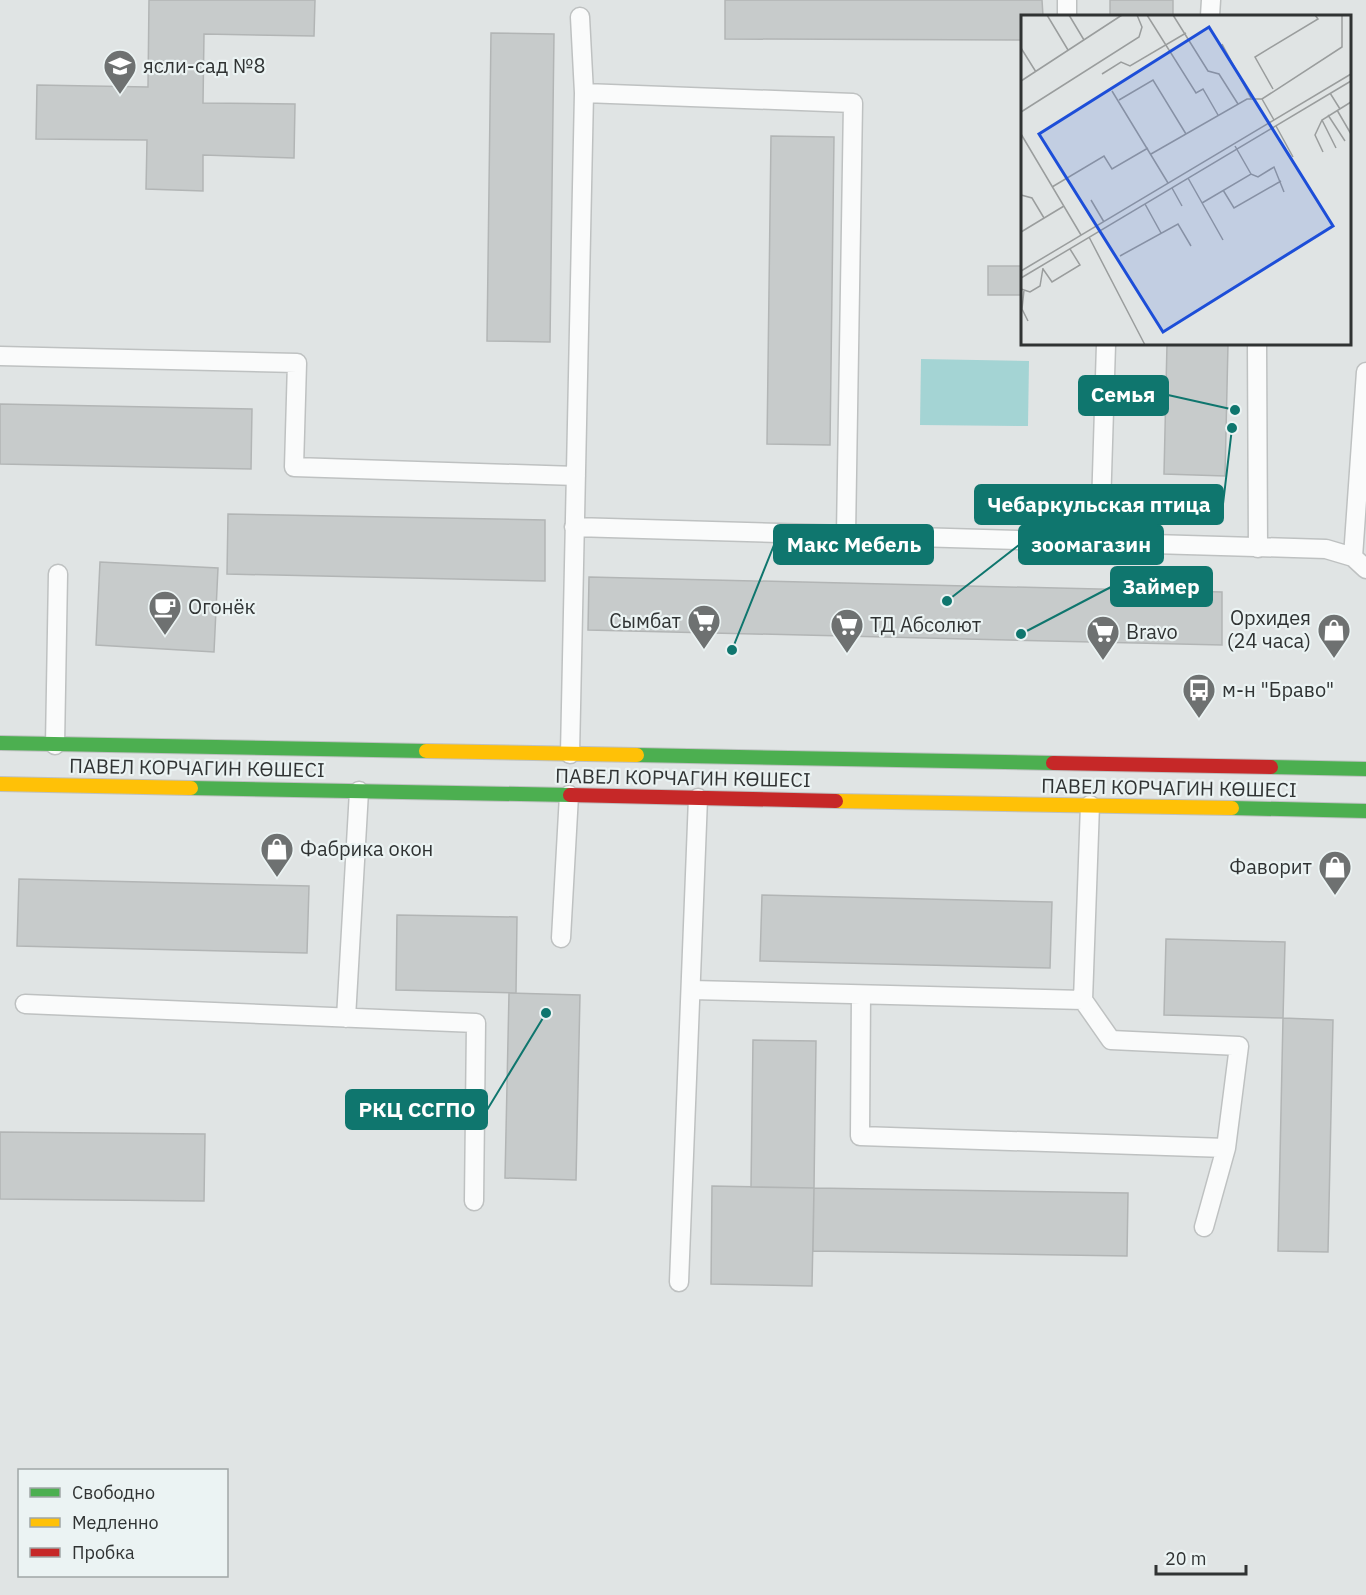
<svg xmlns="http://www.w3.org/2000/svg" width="1366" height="1595" viewBox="0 0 1366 1595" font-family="'IBM Plex Sans',sans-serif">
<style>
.green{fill:#a4d4d4}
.building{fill:#c7cbcb;stroke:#b2b5b5;stroke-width:1.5}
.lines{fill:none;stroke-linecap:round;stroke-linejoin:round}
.lane-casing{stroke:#bec1c1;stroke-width:21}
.fast-casing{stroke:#bec1c1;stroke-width:16}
.slow-casing{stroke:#bec1c1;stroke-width:16}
.jam-casing{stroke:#bec1c1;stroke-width:16}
.lane{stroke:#fafbfb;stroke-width:18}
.fast{stroke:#4caf50;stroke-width:14}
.slow{stroke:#ffc107;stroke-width:14}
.jam{stroke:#c62828;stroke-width:14}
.labels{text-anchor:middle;stroke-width:4.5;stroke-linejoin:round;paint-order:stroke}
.poi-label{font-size:20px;fill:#303333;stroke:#ebf3f3;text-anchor:start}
.street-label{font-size:20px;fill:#303333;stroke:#ebf3f3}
.inset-road{fill:none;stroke:#9a9d9d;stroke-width:1.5}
.view{fill:#1d4ed8;fill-opacity:0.15;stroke:#1d4ed8;stroke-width:3}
.inset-edge{fill:none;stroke:#303333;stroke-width:3}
.leader{fill:none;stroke:#0f766e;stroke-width:2}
.callout-dot{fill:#0f766e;stroke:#ebf3f3;stroke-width:2}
.callout{fill:#0f766e;stroke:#0f766e;stroke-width:2}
.callout-label{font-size:21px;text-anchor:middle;font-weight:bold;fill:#fff}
</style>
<rect width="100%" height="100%" fill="#e0e4e4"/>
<path class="green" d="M921,359l108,2 -1,65 -108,-1z"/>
<path class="building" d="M149,0h166l-1,36 -110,-2 -1,69 92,1 -1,54 -91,-3v36l-57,-2 1,-49 -111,-1 1,-54 111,2z
M725,0h317l1,16h-21v24l-297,-1z
M1110,0h63v16h-63z
M491,33l63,1 -4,308 -63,-1z
M771,136l63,1 -4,308 -63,-1z
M988,266h34v29h-34z
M1167,344h61l-3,132 -61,-2z
M0,404l252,5 -1,60 -251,-5z
M228,514l317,6v61l-318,-7z
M100,562l118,6 -4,84 -118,-7z
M589,577l633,15v53l-634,-15z
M19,879l290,7 -2,67 -290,-7z
M762,895l290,7 -2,66 -290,-7z
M397,915l120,2 -1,76 -120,-3z
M1166,939l119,3 -2,76 -119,-3z
M509,993l71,2 -4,185 -71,-2z
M1283,1018l50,2 -5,232 -50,-1z
M753,1040l63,1 -2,147 -63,-1z
M0,1132l205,2 -1,67 -204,-2z
M712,1186l102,2 -2,98 -101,-2z
M814,1188l314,5 -1,63 -314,-5z"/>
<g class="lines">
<defs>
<path id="lane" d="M1067,16v-16
M1210,16l1,-16
M584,93l269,10 -7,432
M1257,344l1,204
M0,356l297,7 -3,104 282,9
M574,527l752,22 27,8 13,12
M1100,541l6,-197
M1353,557l13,-185
M55,745l3,-171
M570,754l14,-661 -4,-76
M561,938l8,-143
M692,990l391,10 28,40 128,6 -13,102 -22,79
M861,995l-1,141 366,12
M1083,1000l7,-195
M25,1004l451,19 -2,178
M346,1018l13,-227
M679,1282l19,-484"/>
<path id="fast" d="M0,743l426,8
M637,755l416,8
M1271,767l95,2
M191,788l379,7
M1232,808l134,3"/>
<path id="slow" d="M426,751l211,4
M0,784l191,4
M836,801l396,7"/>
<path id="jam" d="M1053,763l218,4
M570,795l266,6"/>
</defs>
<use href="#lane" class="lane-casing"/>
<use href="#fast" class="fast-casing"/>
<use href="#slow" class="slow-casing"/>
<use href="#jam" class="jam-casing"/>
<use href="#lane" class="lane"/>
<use href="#fast" class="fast"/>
<use href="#slow" class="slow"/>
<use href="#jam" class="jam"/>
</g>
<defs>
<symbol id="school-pin" viewBox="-11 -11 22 30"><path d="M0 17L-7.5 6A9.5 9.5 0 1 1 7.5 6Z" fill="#6e7171" stroke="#ebf3f3"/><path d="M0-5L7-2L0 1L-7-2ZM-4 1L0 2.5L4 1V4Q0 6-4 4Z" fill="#fff"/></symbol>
<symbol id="cafe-pin" viewBox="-11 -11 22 30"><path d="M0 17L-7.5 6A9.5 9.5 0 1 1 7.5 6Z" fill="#6e7171" stroke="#ebf3f3"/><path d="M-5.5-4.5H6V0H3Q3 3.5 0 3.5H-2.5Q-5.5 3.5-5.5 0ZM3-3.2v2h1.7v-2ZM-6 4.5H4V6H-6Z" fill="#fff"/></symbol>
<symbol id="supermarket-pin" viewBox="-11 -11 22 30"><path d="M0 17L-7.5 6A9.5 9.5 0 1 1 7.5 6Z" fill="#6e7171" stroke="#ebf3f3"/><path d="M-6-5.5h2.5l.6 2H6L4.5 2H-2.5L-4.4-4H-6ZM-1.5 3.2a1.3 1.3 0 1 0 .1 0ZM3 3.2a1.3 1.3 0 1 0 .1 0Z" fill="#fff"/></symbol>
<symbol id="shop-pin" viewBox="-11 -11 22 30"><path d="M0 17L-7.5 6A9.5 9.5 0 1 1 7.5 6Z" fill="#6e7171" stroke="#ebf3f3"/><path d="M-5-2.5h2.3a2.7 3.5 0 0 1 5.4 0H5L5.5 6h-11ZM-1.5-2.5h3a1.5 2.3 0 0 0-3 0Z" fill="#fff"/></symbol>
<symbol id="bus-pin" viewBox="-11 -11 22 30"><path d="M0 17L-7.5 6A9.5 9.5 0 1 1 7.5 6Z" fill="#6e7171" stroke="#ebf3f3"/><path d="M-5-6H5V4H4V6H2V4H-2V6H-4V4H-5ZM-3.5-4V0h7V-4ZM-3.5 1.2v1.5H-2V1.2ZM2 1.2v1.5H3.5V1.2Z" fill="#fff"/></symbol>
</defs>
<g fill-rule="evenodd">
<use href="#school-pin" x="101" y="47" width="38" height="52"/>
<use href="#cafe-pin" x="146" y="588" width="38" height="52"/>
<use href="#supermarket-pin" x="685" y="602" width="38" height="52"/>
<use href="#supermarket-pin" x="828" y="606" width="38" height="52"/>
<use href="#shop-pin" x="1315" y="611" width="38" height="52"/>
<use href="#supermarket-pin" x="1084" y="613" width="38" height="52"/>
<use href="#bus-pin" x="1180" y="671" width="38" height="52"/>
<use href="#shop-pin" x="258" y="830" width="38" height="52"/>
<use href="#shop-pin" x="1316" y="848" width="38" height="52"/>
</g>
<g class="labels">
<g class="poi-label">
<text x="143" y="73">ясли-сад №8</text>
<text x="188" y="614">Огонёк</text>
<text x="1311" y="625" text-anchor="end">Орхидея<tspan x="1311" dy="23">(24 часа)</tspan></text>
<text x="681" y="628" text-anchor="end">Сымбат</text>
<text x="870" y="632">ТД Абсолют</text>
<text x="1126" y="639">Bravo</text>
<text x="1222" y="697">м-н "Браво"</text>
<text x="300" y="856">Фабрика окон</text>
<text x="1312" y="874" text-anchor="end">Фаворит</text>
</g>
<g class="street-label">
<text transform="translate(197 768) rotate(1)" y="7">ПАВЕЛ КОРЧАГИН КӨШЕСІ</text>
<text transform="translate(683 778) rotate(1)" y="7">ПАВЕЛ КОРЧАГИН КӨШЕСІ</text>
<text transform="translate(1169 788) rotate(1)" y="7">ПАВЕЛ КОРЧАГИН КӨШЕСІ</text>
</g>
</g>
<g transform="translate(1021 15)">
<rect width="330" height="330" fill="#e0e4e4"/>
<path class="inset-road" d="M26,0l21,35M48,0l15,25M126,0l49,78 7,-4 15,26M152,0l35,56 11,3 19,30M201,29l29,54M0,33l15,24M81,59l19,-12 9,4 56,-33M0,66l101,-66M252,74l-18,-32 63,-38 -3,-4M91,76l56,92M309,78l10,16M241,84l12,21M98,85l34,-20 33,54M316,95l14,24M0,97l118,-75 3,-10 -5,-12M307,100l17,26M301,105l-7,15 8,17M255,111l17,31M0,119l60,101M214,131l16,28M315,133l-14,-28 29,-18M130,139l96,-55h15l80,-52v-32M167,163l35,62M31,172l52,-31 8,13 36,-21M151,173l10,18M202,175l11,18 47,-27M0,180l11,3 12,20M70,185l13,22M181,188l49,-29 7,3 16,-10 10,25M124,189l16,29M0,217l43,-26M68,222l56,108M99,241l58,-32 13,22M22,254l9,13 28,-17 -10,-16M0,256l330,-197M0,263l330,-197M0,274l9,3 10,-6 3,-18M3,275l-2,19 6,12"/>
<path class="view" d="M188,12l124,199 -170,106 -124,-198z"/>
<rect width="330" height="330" class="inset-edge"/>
</g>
<path class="leader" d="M1235 410L1168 395M1232 428L1223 504M947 601L1019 545M732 650L774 545M1021 634L1111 587M546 1013L487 1110"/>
<g class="callout-dot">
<circle cx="1235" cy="410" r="6"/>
<circle cx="1232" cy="428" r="6"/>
<circle cx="947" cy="601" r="6"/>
<circle cx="732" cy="650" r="6"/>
<circle cx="1021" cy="634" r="6"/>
<circle cx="546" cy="1013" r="6"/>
</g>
<g class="callout">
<rect x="1079" y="376" width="89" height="39" rx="6"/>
<rect x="975" y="485" width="248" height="39" rx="6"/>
<rect x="1019" y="525" width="144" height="39" rx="6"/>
<rect x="774" y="525" width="159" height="39" rx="6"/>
<rect x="1111" y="567" width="101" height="39" rx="6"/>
<rect x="346" y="1090" width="141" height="39" rx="6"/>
</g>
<g class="callout-label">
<text x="1123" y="402">Семья</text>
<text x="1099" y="512">Чебаркульская птица</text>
<text x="1091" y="552">зоомагазин</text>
<text x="854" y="552">Макс Мебель</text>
<text x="1161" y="594">Займер</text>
<text x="417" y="1117">РКЦ ССГПО</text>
</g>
<rect x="18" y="1469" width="210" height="108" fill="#ebf3f3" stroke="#a0a6a6" stroke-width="1.5"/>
<rect x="30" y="1488" width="30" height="9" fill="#4caf50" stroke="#a0a6a6" stroke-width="1.5"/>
<text x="72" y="1499" font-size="18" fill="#303333">Свободно</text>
<rect x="30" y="1518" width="30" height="9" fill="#ffc107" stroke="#a0a6a6" stroke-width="1.5"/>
<text x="72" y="1529" font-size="18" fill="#303333">Медленно</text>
<rect x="30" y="1548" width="30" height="9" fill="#c62828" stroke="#a0a6a6" stroke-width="1.5"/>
<text x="72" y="1559" font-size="18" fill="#303333">Пробка</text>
<path d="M1156 1565v9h90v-9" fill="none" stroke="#303333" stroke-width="3"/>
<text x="1165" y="1565" font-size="18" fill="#303333" stroke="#ebf3f3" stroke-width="4.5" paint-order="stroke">20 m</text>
</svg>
